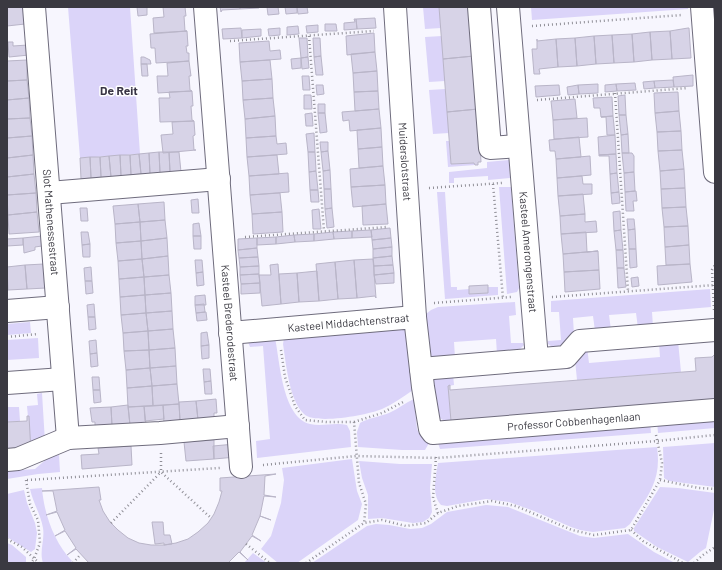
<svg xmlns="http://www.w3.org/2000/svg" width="722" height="570" viewBox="0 0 722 570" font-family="Barlow,sans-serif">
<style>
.green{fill:#dbd4f9}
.building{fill:#d7d3e7;stroke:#b9b5c8}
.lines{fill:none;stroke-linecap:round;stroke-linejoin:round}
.minor-casing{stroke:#6f6c7d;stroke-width:24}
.path{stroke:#908f97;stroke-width:2.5;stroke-dasharray:1 3;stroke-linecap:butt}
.minor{stroke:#fff;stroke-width:22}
.labels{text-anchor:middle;stroke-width:3;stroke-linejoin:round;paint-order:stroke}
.street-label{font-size:11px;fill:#3a3941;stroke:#fff}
.neighbourhood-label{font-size:12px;font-weight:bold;fill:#383444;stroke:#fff}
</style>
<rect width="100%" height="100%" fill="#f7f6fe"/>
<path class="green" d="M68,7h62l10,147 -60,4z
M423,7h16l2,21 -16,1z
M531,7h157v2l-156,11z
M442,36l3,45 -16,1 -4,-45z
M445,89l4,44 -16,1 -4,-44z
M446,141h3l2,23 23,-1 1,2 -27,2z
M509,160l1,18 -22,2v-4l-34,2v5h-5v-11l38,-4v-6z
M499,187h12l8,101 -2,4 -10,2z
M437,192h8l6,95h6v3l12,-1 1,5 18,-1v-6h10v8l-53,4z
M710,289l1,18 -59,5 1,15 -15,1 -2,-15 -27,2 2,15 -16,1 -2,-15 -20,2 1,17 -17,15 -9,-6v-3l13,-1 -2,-28h-8v-11z
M515,302l1,13 -7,1 2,27h12l1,2 -8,8 -19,1 -1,-15 -42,3 1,16 -25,1 -4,-45 5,-4 7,-3z
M30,322l1,11 -24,2v-11z
M406,329l7,61c-10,7 -20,14 -31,19 -14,6 -67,16 -78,5 -15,-14 -18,-51 -21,-70l1,-6z
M38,338l1,20 -32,2v-20z
M275,338c5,23 7,79 35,86 12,3 24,-2 37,1l3,6 1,16 -94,11 -1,-17 14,-2 -7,-93 -13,1 -2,-5z
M678,341l3,31 -104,8 -2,-20 12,-13 2,16 71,-6 -1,-15z
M453,374l1,11 -6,1 3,35 -8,-1 -7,-4 -5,-41z
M42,393l3,49 -14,9 -4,-45 11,-1 -1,-11z
M414,399l3,30 3,6 9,8 -4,7h-23l-44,-3 -1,-15 3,-9c6,-4 21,-7 29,-10 9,-4 16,-10 25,-14z
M7,407h12l1,14 -13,1z
M715,417v11l-57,5 -1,-12z
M650,422l1,11 -211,16 -2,-6z
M715,443v44l-46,-6 -5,-3 -1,-31z
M657,447c5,35 -10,49 -27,77l-5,4 -32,4 -13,-2 -9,-3 -37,-16 -25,-9 -23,-3 -39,7 -6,-1c-10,-11 -5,-29 -3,-42z
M59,455l1,17 -22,2 -31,5v-8l28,-2 15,-13z
M352,459l5,32 5,13 -4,16 -61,43h-19l-17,-14 10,-13 10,-33 3,-23 -2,-12z
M359,461l41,3h32l-2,24 2,24 -3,6 -6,4 -10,1 -31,-5 -14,1v-24l-6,-17z
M660,487l18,1 37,5v12l-9,43 -6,4 -12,10 -31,-15 -23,-16v-3z
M42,488c2,26 12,54 30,73l-2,2h-27c-4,-12 2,-23 0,-35 -2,-13 -10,-25 -13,-39z
M24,490l3,13 8,20 2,10 -2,16 -4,3 -24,-15v-43z
M486,505l22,2 72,29 14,2 34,-4 26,18 21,11h-363l55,-37 9,-2 13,1 21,4 12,-1 9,-4 16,-12z
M7,543l5,2 14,12v6h-19z
M253,553l14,10h-23z"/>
<path class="building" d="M7,7h18v17l-18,2z
M137,7h10v8l-9,1z
M163,7h22l1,9h-2l1,15h2l-33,2 -1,-15 11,-1z
M220,7h20v2l-18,1 -1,2z
M240,7h19v1l-19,1z
M267,7h11l1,7 -11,1z
M285,7h12v6l-11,1z
M297,7h10l1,6 -10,1z
M439,7h31l4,49 -31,3z
M375,18l1,10 -19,1 -1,-10z
M354,19h2l1,10 -13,1v-7l11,-1z
M325,24h11l1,7h-12z
M318,25v7l-11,1 -1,-7z
M298,26l1,8 -12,1v-8z
M241,28l1,10 -19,1 -1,-10z
M280,28v7l-11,1 -1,-7z
M688,28h1l2,30 -19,1 -2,-28z
M261,29v7l-19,2v-8z
M187,31l1,15h-2l1,7h2v8l-33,2 -1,-15h-4l-1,-14z
M670,31l2,28 -20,1 -2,-28z
M650,32l2,28 -18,2 -2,-28z
M374,33l1,19 -28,3 -1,-19z
M632,34l2,28 -20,1 -2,-28z
M612,35l2,28 -18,1 -2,-28z
M594,36l2,28 -19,2 -2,-28z
M299,38h8l1,19 -7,1z
M313,38h7l1,18 -7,1z
M575,38l2,28 -19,1 -2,-28z
M537,39v2l19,-2 2,28 -19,2 1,5h-6l-2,-25h5z
M269,41l1,10 10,-1 1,9 -41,3 -1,-19z
M8,42h5v4l15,-1 1,10 -20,2z
M375,52l2,19 -24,2 -2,-19z
M321,56l2,19h-7l-2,-18z
M474,56l4,53 -31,3 -4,-53z
M141,57h3l6,3 1,4h-10z
M308,57l1,11 -7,1 -1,-11z
M301,58v10l-9,1 -1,-10z
M27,60v20l-20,1v-20z
M270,60l2,19 -30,2 -2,-19z
M189,61l2,15h-2l1,14 2,1 -34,2 -1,-17h11l-1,-13z
M141,64h6l1,12h-6z
M377,71l1,20 -24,1 -1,-19z
M693,75v11l-19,1 -1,-10z
M302,76h7l1,14h-7z
M272,79l1,19 -30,2 -1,-19z
M27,80l2,18 -22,2v-19z
M673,80l1,7 -19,1 -1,-7z
M654,81l1,7 -11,1 -1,-7z
M635,83l1,7 -19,1 -1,-7z
M598,84v9l-19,1 -1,-9z
M616,84l1,7 -12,1v-7z
M316,85h7l1,9 -7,1z
M559,85l1,10 -24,2 -1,-11z
M578,85l1,9 -11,1 -1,-8z
M192,91l1,15h-2l1,14 2,1 -34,1 -1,-24h11l-1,-6z
M378,91l1,18 -24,2 -1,-19z
M678,92l1,19 -24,2 -1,-20z
M304,95h7l1,14h-8z
M625,95l1,20h-7l-1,-19z
M612,97l1,19 -12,1 -1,-9h-6l-1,-10z
M29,98l1,20 -23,1v-19z
M273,98l2,18 -30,3 -2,-19z
M575,99l2,19 -24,2 -2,-19z
M318,104h7v9h-7z
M379,109l2,19 -31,3 -1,-11 -6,1 -1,-9z
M478,109l3,53h-3v3h-3l-1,-2 -23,1 -4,-52z
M679,111l2,20 -24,1 -2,-19z
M312,113l1,13h-7l-1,-12z
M318,113h7l2,19 -7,1z
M619,115h7l2,19 -7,1z
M275,116l1,20 -30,2 -1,-19z
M613,116l2,19h-8l-1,-18h-5z
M30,118l2,18 -25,2v-19z
M587,118l1,19 -34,2 -1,-19z
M194,121l1,14 -2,1 1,14h2l-33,3 -2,-18 12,-1 -1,-12z
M381,128l1,19 -24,2 -1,-19z
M681,131l1,19 -24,1 -1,-19z
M314,133l1,19h-7l-2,-18z
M628,134l1,19h-7l-1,-18z
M615,135l1,19 -17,1 -1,-18z
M32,136l1,19 -26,3v-20z
M276,136l1,8 9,-1 1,11 -40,3 -1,-19z
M579,137l2,20 -25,2 -1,-8h-5l-1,-11z
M320,142h8v9l-7,1z
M382,147l1,19 -24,2 -1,-19z
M682,150l2,19 -24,2 -2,-20z
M328,151l2,19 -7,1 -2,-19z
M159,152l1,21 -10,1 -1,-21z
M159,152h10l1,20 -10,1z
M169,152h10l2,20h-11z
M308,152h7l1,19 -7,1z
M149,153l1,21h-9l-2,-20z
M622,153h10l2,3v16l-10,1z
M139,154l2,20 -10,1 -1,-20z
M616,154l1,19 -7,1 -1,-18h-10v-1z
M33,155l1,19 -27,3v-19z
M120,155l1,21 -10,1 -2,-21z
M120,155h10l1,20 -10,1z
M277,155l2,19 -30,2 -2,-19z
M109,156l2,21h-10l-1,-20z
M590,156l1,19 -34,3 -1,-19z
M90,157l1,21 -10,1 -1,-21z
M90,157h10l1,20 -10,1z
M383,166l2,19 -34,2 -1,-18z
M684,169l1,19 -24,1 -1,-18z
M330,170l1,19h-7l-1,-18z
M316,171l2,19h-8l-1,-18z
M634,172l1,19 -10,1 -1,-19z
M288,173l1,19 -39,3 -1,-19z
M617,173l2,19 -8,1 -1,-19z
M34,174l2,19 -29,2v-18z
M582,176l1,8h9v10l-34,2 -1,-18z
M385,185l1,19 -33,3 -2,-20z
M685,188l1,19 -24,1 -1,-19z
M324,189h7l1,19 -7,1z
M310,190h8l1,12h-8z
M636,191l1,10h-4l1,10h-8l-1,-19z
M619,192l1,11 -8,1 -1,-11z
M36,193l1,19 -29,3 -1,-20z
M280,193l2,19 -30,2 -2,-19z
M583,194l2,20 -25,2 -2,-20z
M198,199l1,14h-7l-1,-13z
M164,202l1,18 -25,2 -2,-18z
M138,204l2,18 -25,2 -2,-18z
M386,204l2,20 -25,1 -1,-19z
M686,207l2,19 -24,1 -2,-19z
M80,208h7l1,13h-7z
M332,208l2,19 -7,1 -2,-19z
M319,209l2,20h-8l-1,-19z
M620,211l1,19 -7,1 -1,-19z
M37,212l2,20 -30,2 -1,-19z
M282,212l1,20 -30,2 -1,-20z
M585,214v8l11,-1 1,11 -36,2 -1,-18z
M627,219h7l1,10 -7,1z
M165,220l2,18 -26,3 -1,-19z
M140,222l1,19 -25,2 -1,-19z
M199,223l2,13h-8v-12z
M688,226l1,19 -24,2 -1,-20z
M390,228l1,10 -19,2 -1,-10z
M635,229l1,20h-7l-1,-19z
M371,230l1,7 -20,1v-7z
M621,230l2,20h-7l-2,-19z
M352,231v7l-18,1 -1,-7z
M81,232h7l2,12 -8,1z
M333,232l1,7 -20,2v-7z
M586,232l1,20 11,-1 -35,3 -2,-20z
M314,234v7l-19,1 -1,-7z
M294,235l1,7 -19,2v-7z
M42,236v10l-7,1v3l-11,3 -1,-15z
M193,236h8v13h-7z
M276,237v7l-19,1v-7z
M23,238v7l-16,1v-7z
M167,238l1,18 -26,3 -1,-18z
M257,238v10l-19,2v-11z
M391,238l1,9 -19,2 -1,-9z
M141,241l1,18 -24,2 -2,-18z
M90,244v13h-7l-1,-12z
M689,245l1,19 -24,1 -1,-18z
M392,247v9l-19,2v-9z
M257,248l1,9 -19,1 -1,-8z
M629,249h7l1,18 -7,1z
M616,250h7l1,18h-7z
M598,251l1,19 -35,2 -1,-18z
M168,256l1,19 -25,2 -2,-18z
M392,256l1,9 -19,1 -1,-8z
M258,257l1,9 -19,1 -1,-9z
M142,259l2,18 -25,2 -1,-18z
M373,259l3,39 -1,-2 -18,2 -3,-38z
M195,260h7l1,12 -7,1z
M354,260l3,38 -19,1 -3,-37z
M335,262l3,37 -19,2 -3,-37z
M44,264l2,24 -19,1 -2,-24z
M278,264l3,40 -19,2 -3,-31h12l-1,-10z
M690,264l2,18 -34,3 -1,-19z
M25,265l2,24 -19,1 -1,-23z
M393,265l1,8 -20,2v-9z
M259,266v8l-19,1v-8z
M91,267l1,14h-7l-1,-13z
M617,268h7l2,19 -8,1z
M599,270l1,19 -35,3 -1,-20z
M317,271l2,30 -20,1 -2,-29z
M203,272l1,13 -7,1 -1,-13z
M297,273l2,29 -18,2 -2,-30z
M394,273v10l-18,1 -2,-9z
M259,274l1,9 -19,1 -1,-9z
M169,275l2,18 -26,2 -1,-18z
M144,277l1,18 -25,2 -1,-18z
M638,277l1,9 -7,1 -1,-9z
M85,281h7l1,12 -7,1z
M260,283v10l-19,1v-10z
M488,285v8l-19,1v-8z
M171,293l1,18 -26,2 -1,-18z
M145,295l1,18 -25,2 -1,-18z
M205,295l1,10h-11v-9z
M94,304l1,13h-7l-1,-12z
M204,304l1,8 -9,1 -1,-8z
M172,311l1,18 -25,2 -2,-18z
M206,312l1,8 -10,1 -1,-8z
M146,313l2,18 -25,2 -2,-18z
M88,317h7l1,12 -7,1z
M173,329l2,19 -26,2 -1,-19z
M148,331l1,19 -25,1 -1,-18z
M207,332l2,13 -8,1v-13z
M96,340l1,13 -7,1 -1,-13z
M209,345v13l-7,1 -1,-13z
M175,348l1,18 -26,2 -1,-18z
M149,350l1,18 -24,2 -2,-19z
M97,353l1,13 -7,1 -1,-13z
M715,354v47l-264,20 -3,-35 2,-1v5l246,-19 -1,-13 17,-1z
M176,366l1,18 -25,2 -2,-18z
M150,368l2,18 -25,2 -1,-18z
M203,369h7l1,12 -7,1z
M92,377h7l1,13h-7z
M211,381l1,13h-7l-1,-12z
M177,384l2,20 -26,2 -1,-20z
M152,386l1,20 -25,1 -1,-19z
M93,390h7l1,12 -7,1z
M216,399l1,14h-3v6l-16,1 -2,-19z
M196,401l2,19 -18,1 -1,-19z
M179,404l1,17 -16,2 -1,-18z
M128,405l2,20 -18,1 -1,-19z
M163,405l1,14 -19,2 -1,-15z
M144,406l2,18 -16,1 -2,-18z
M111,407l1,19 -17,2v-6h-3l-2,-14z
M27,416h2l2,36 -24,1v-31l20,-1z
M214,440v19l-28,2 -2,-19z
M235,444l1,13 -22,2 -1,-13z
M131,446l1,19 -50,4 -1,-14 18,-1 -1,-6z
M276,474l-11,2 -1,19 12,2 -12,-1 -4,20 11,4 -11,-4 -8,19 9,6 -9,-5 -12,16 8,8 -9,-8 -11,11h-139l-13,-14 -9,6 9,-7 -11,-17 -10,5 10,-6 -8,-18 -11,3 11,-4 -4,-20h-11l57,-4 2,13h-2l4,11 7,11 8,8 10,8 11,5 12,2h13l12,-2 12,-4 10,-7 10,-9 6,-9 5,-12 3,-11h-2v-13z
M152,522h11l1,13h6l2,9 -8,1v-2l-9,1z"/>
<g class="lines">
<defs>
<g id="minor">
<path id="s1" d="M34,7l34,431"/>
<path id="s2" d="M205,7l36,460"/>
<path id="s3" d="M395,7l20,310"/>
<path d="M479,7l11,141 29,-2"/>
<path id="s4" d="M508,7l29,352"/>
<path d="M702,7l13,165"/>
<path d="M49,193l170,-14"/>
<path d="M7,311l51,-4"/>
<path id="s5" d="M230,333l185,-16 8,70 7,42 3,4 282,-23"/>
<path d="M421,369l145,-12 14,-16 135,-11"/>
<path d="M7,383l56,-4"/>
<path d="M7,460l11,-1 50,-21 92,-5 78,-7"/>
</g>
</defs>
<use href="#minor" class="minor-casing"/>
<path class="path" d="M532,26l150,-11
M309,36l15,195
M230,41l144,-10
M615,93l13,198
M537,100l151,-12
M493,184l10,114
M429,188l73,-5
M245,237l142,-10
M552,297l163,-12
M434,303l77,-6
M714,310l-2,-40 3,-5
M7,337l31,-3
M281,350l4,27 10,29 10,14 22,2h27l5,61 7,21 -2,19
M354,422l28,-9 21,-11
M656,435l6,28 -2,17
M161,453v19l50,46
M436,457l-3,41 5,15
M263,465l93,-9 81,2 220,-17 58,-6
M26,480l4,24 8,16 2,23 -6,16 -3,4
M27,480l193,-12
M111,523l50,-51
M631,530l12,11 40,22
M7,539l15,8 17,16
M246,544l24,19
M73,563l8,-9
M306,563l58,-40 18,-3 24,6 20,-3 12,-10 20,-7 34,-5 24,5 56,24 22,5 37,-5 29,-50 39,8 16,1
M694,563l9,-8 12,-8"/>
<use href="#minor" class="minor"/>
</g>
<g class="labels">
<g class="street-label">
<text dy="4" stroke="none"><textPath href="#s3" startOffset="155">Muiderslotstraat</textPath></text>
<text dy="4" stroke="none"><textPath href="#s1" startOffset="216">Slot Mathenessestraat</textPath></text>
<text dy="4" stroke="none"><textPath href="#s4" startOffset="246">Kasteel Amerongenstraat</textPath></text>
<text dy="4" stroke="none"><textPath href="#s2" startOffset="317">Kasteel Brederodestraat</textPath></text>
<text dy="4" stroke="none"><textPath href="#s5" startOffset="119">Kasteel Middachtenstraat</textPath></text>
<text dy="4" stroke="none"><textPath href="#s5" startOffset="445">Professor Cobbenhagenlaan</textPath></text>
</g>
<g class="neighbourhood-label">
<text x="119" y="95">De Reit</text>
</g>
</g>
<rect width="722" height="570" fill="none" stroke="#3a3941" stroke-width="16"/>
</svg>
